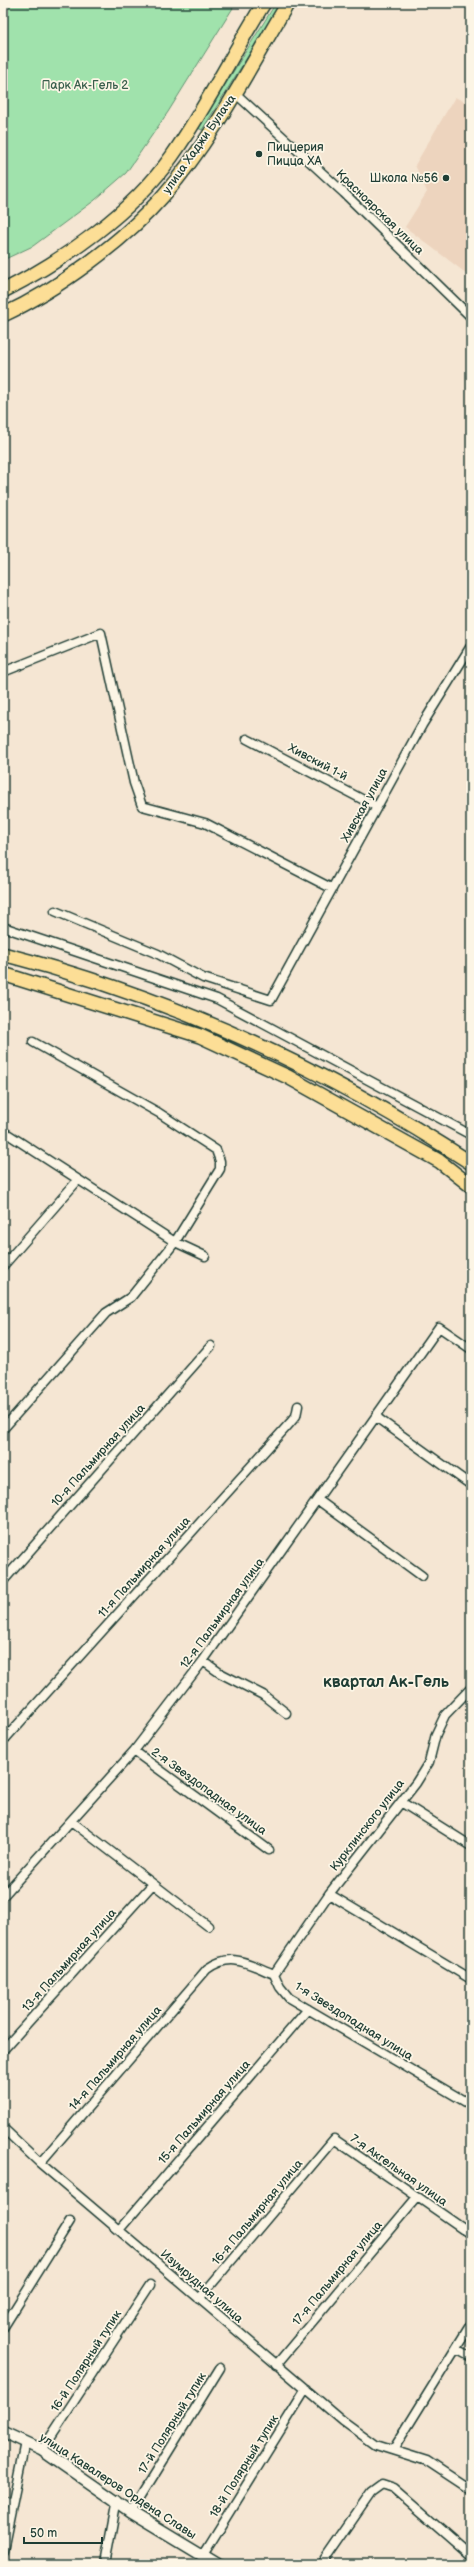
<svg xmlns="http://www.w3.org/2000/svg" width="474" height="2567" viewBox="0 0 474 2567" font-family="'Balsamiq Sans',sans-serif">
<style>
.built{fill:#edd4be}
.green{fill:#a0e2ac;stroke:#609070}
.lines{fill:none;stroke-linecap:round;stroke-linejoin:round}
.street-casing{stroke:#1f3d34;stroke-width:11}
.secondary-casing{stroke:#1f3d34;stroke-width:14}
.primary-casing{stroke:#1f3d34;stroke-width:16}
.street{stroke:#fcf5e5;stroke-width:8}
.secondary{stroke:#fcf5e5;stroke-width:11}
.primary{stroke:#fcde96;stroke-width:13}
.poi-dot{fill:#1f3d34;stroke:#fcf5e5;stroke-width:1.5}
.labels{text-anchor:middle;stroke-width:3.5;stroke-linejoin:round;paint-order:stroke}
.park-label{font-size:12px;fill:#395e4c;stroke:#fcf5e5}
.street-label{font-size:12px;fill:#1f3d34;stroke:#fcf5e5}
.poi-label{font-size:12px;fill:#1f3d34;stroke:#fcf5e5;text-anchor:start}
.district-label{font-size:16px;font-weight:bold;fill:#1f3d34;stroke:#fcf5e5}
</style>
<rect width="100%" height="100%" fill="#f5e6d3"/>
<filter id="ink" filterUnits="userSpaceOnUse"><feTurbulence type="fractalNoise" baseFrequency=".025" numOctaves="2"/><feDisplacementMap in="SourceGraphic" scale="8" xChannelSelector="R" yChannelSelector="G"/><feConvolveMatrix kernelMatrix="1 2 1 2 8 2 1 2 1" color-interpolation-filters="sRGB"/></filter>
<g filter="url(#ink)">
<path class="built" d="M455,97l16,8v172l-66,-50 22,-35 -12,-27z"/>
<path class="green" d="M3,3h233l-68,109 -42,61 -31,27 -62,46 -30,14z
M276,3h5l-79,127 -4,-2z"/>
<g class="lines">
<defs>
<path id="street" d="M235,93l109,100 127,124
M3,672l98,-39 33,150 8,23 63,17 126,65
M247,739l130,68
M55,911l103,43 45,24 68,22 151,-275 49,-79
M3,927l214,72 254,136
M3,1131l172,111 30,14
M3,1266l75,-86
M376,1417l95,68
M3,1429l103,-116 25,-16 44,-55 45,-73v-8l-4,-11 -57,-37 -126,-71
M318,1500l104,76
M3,1581l208,-235
M203,1661l17,12 43,22 23,18
M3,1741l287,-318 6,-7 2,-10
M134,1751l135,99
M401,1802l70,44
M71,1821l137,105
M329,1894l142,85
M3,1896l131,-145 69,-90 236,-334 32,22
M274,1974l55,-80 87,-111 13,-21 7,-28 9,-19 26,-27
M3,2050l149,-165
M3,2128l37,35 303,258 33,24 51,16 44,29
M40,2163l167,-194c25,-18 41,-5 67,5l6,13 9,11 182,107
M119,2230l189,-221
M199,2299l135,-160 137,95
M3,2328l67,-107
M456,2349l15,8
M276,2365l141,-168
M42,2450l108,-165
M393,2450l78,-126
M3,2501l9,3
M131,2512l89,-144
M3,2550l22,-108
M203,2555l103,-166
M105,2564l12,-64
M322,2564l49,-71 11,-8 12,4 77,67"/>
<path id="secondary" d="M3,2432l39,18 89,62 86,52"/>
<path id="primary" d="M3,291c61,-31 129,-78 169,-135 34,-48 60,-102 92,-153
M3,315c54,-25 121,-74 160,-119 50,-57 86,-128 125,-193
M3,954c167,43 324,115 468,209
M3,974l197,62 88,41 151,84 32,25"/>
</defs>
<use href="#street" class="street-casing"/>
<use href="#secondary" class="secondary-casing"/>
<use href="#primary" class="primary-casing"/>
<use href="#street" class="street"/>
<use href="#secondary" class="secondary"/>
<use href="#primary" class="primary"/>
</g>
</g>
<g class="poi-dot">
<circle cx="259" cy="154" r="4"/>
<circle cx="446" cy="178" r="4"/>
</g>
<g class="labels">
<g class="park-label">
<text x="85" y="89">Парк Ак-Гель 2</text>
</g>
<g class="street-label">
<text transform="translate(199 144) rotate(-55)" y="4">улица Хаджи Булача</text>
<text transform="translate(380 212) rotate(44)" y="4">Красноярская улица</text>
<text transform="translate(318 762) rotate(28)" y="4">Хивский 1-й</text>
<text transform="translate(364 805) rotate(-61)" y="4">Хивская улица</text>
<text transform="translate(98 1455) rotate(-48)" y="4">10-я Пальмирная улица</text>
<text transform="translate(144 1567) rotate(-48)" y="4">11-я Пальмирная улица</text>
<text transform="translate(222 1613) rotate(-54)" y="4">12-я Пальмирная улица</text>
<text transform="translate(209 1791) rotate(36)" y="4">2-я Звездопадная улица</text>
<text transform="translate(367 1825) rotate(-52)" y="4">Курклинского улица</text>
<text transform="translate(69 1960) rotate(-48)" y="4">13-я Пальмирная улица</text>
<text transform="translate(354 2021) rotate(32)" y="4">1-я Звездопадная улица</text>
<text transform="translate(115 2058) rotate(-49)" y="4">14-я Пальмирная улица</text>
<text transform="translate(204 2112) rotate(-49)" y="4">15-я Пальмирная улица</text>
<text transform="translate(399 2170) rotate(35)" y="4">7-я Акгельная улица</text>
<text transform="translate(257 2212) rotate(-50)" y="4">16-я Пальмирная улица</text>
<text transform="translate(337 2273) rotate(-50)" y="4">17-я Пальмирная улица</text>
<text transform="translate(202 2286) rotate(41)" y="4">Изумрудная улица</text>
<text transform="translate(86 2361) rotate(-57)" y="4">16-й Полярный тупик</text>
<text transform="translate(172 2423) rotate(-58)" y="4">17-й Полярный тупик</text>
<text transform="translate(244 2466) rotate(-58)" y="4">18-й Полярный тупик</text>
<text transform="translate(118 2486) rotate(33)" y="4">улица Кавалеров Ордена Славы</text>
</g>
<g class="poi-label">
<text x="267" y="151">Пиццерия<tspan x="267" dy="14">Пицца ХА</tspan></text>
<text x="438" y="182" text-anchor="end">Школа №56</text>
</g>
<g class="district-label">
<text x="386" y="1687">квартал Ак-Гель</text>
</g>
</g>
<rect width="474" height="2567" fill="none" stroke="#fcf5e5" stroke-width="16"/>
<rect x="8" y="8" width="458" height="2551" fill="none" stroke="#1f3d34" stroke-width="1.5" filter="url(#ink)"/>
<path d="M24 2537v6h78v-6" fill="none" stroke="#1f3d34" stroke-width="2"/>
<text x="30" y="2537" font-size="12" fill="#1f3d34" stroke="#fcf5e5" stroke-width="3" paint-order="stroke">50 m</text>
</svg>
